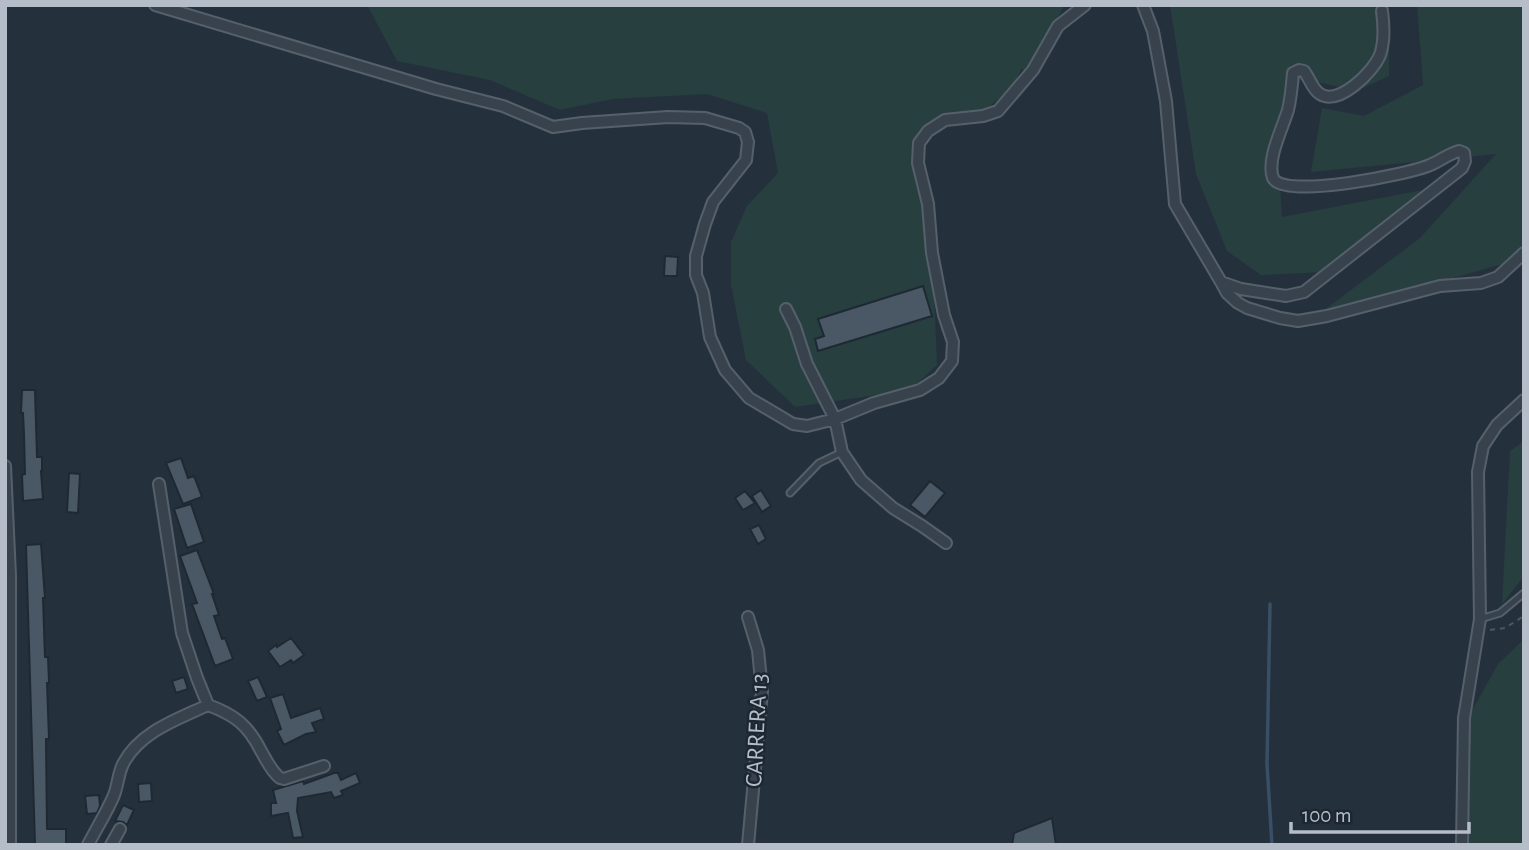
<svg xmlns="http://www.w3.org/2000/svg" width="1529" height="850" viewBox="0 0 1529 850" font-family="'Alegreya Sans',sans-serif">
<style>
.green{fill:#273f3f}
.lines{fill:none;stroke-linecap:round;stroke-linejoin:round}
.stream{stroke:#394f66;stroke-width:3.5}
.building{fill:#4a5866;stroke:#1f2934;stroke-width:2}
.service-casing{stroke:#56606b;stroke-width:9}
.minor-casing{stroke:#56606b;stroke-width:14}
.path{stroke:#465c5d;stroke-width:2;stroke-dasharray:5 5;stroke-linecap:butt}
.service{stroke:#38424d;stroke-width:5}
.minor{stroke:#38424d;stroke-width:10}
.labels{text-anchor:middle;stroke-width:5;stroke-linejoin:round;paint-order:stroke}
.street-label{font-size:24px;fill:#b4bdc8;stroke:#1d2732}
</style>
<rect width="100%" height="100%" fill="#24313d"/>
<path class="green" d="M367,5h697l-35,76 -7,-13 -10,20 -32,26 -55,13 -11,41 14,56 6,67 3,74 -27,25 -115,17 -49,-47 -15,-75v-43l16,-36 31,-33 -11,-60 -60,-19 -95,5 -52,11 -70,-30 -93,-19z
M1170,5h219v71l-33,15 -55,-13 -23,74 4,65 146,-28 -100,83 -67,3 -34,-24 -31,-77z
M1417,5h107v241l-18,17 -191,54 105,-79 76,-84 -185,18 11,-64 42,8 59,-31z
M1524,441v135l-22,28 8,-153z
M1524,639v206h-55v-129l29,-52z"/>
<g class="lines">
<path class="stream" d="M1270,604l-3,160 5,81"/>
</g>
<path class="building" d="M665,256l13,1 -1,19h-13z
M923,286l9,30 -114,35 -3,-12 9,-3 -6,-17z
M22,390h13l2,67h5v14h-1l2,28 -20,2 -1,-26 3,-1 -1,-40 -1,-21h-2z
M181,458l7,20 6,-2 8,21 -19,7 -17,-41z
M69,473l11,1 -2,39 -11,-1z
M930,481l15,12 -20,24 -15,-12z
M761,490l10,16 -9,6 -10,-16z
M745,491l10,12 -12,7 -8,-12z
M191,504l13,38 -17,6 -13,-39z
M759,525l7,14 -8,5 -8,-15z
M41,544l4,54h-2l2,59h3l1,26h-2l2,56h-3l1,90h19v16h-31l-9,-300z
M197,550l17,44h-2l7,21 -5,1 8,23 3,-1 8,21 -18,7 -23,-62 5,-1 -17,-47z
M291,638l13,17 -11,8 -2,-3 -11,7 -12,-16 8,-6 1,2z
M184,677l4,12 -12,4 -4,-12z
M258,677l9,20 -10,4 -9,-20z
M283,694l8,24 29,-10 4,11 -12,4 4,9 -10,2 -22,11 -7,-14 4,-2 -11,-31z
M334,773h4l3,7 15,-7 4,10 -19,8 2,4 -9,3 -3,-6 -33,6 -1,13 6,26 -10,1 -5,-25 -17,3v-13h5l-3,-13 30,-9 1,3z
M151,783l1,18 -13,1 -1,-18z
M99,795l1,11 -3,7 -10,1 -2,-18z
M123,805l11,5 -7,15 -4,-3 -8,-1z
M1052,818l4,27h-44l2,-12z"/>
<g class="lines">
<defs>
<path id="service" d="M790,493l29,-30 23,-11
M1480,619l20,-6 24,-20"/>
<path id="minor" d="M155,5l281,84 67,17 50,21 29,-4 86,-6 37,1 34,10 6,4 3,10 -2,18 -33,42 -8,22 -9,32v19l7,18 7,44 15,33 24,28 44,26 14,2 28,-7 39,-16 46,-13 19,-12 13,-17 1,-19 -9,-27 -12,-62 -4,-49 -10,-41 1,-20 9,-12 17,-11 38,-4 15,-5 35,-41 25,-44 27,-21
M1143,5l10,26 13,70 9,103 46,78 6,11 11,10 9,5 33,10 18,3 29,-5 113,-30 41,-3 17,-6 26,-24
M1221,282l20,7 45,7 18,-4 158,-124 3,-7 -1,-8 -5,-2c-11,3 -19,10 -29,14 -20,9 -147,35 -157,13 -7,-18 10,-51 15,-68 3,-12 4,-25 5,-37l6,-3 5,1c6,8 8,18 16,23 19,12 53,-22 60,-39 5,-14 4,-29 2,-44
M786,309l9,18 12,37 28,55 7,33 19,28 32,28 29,18 24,17
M5,466l5,110v269
M159,484l23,149 15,45 11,27c27,10 40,20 53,46 6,10 10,20 19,27l4,1 40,-13
M88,845c8,-16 19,-33 26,-50 4,-10 4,-21 9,-31 16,-32 55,-45 85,-59
M111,845l9,-16
M748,845l14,-154 -4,-41 -10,-33
M1462,845l2,-127 16,-99 -2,-147 5,-26 14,-21 27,-25"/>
</defs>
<use href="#service" class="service-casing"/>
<use href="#minor" class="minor-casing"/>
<path class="path" d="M1490,630l15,-2 19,-12"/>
<use href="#service" class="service"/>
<use href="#minor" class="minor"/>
</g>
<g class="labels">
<g class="street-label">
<text transform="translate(756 730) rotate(-87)" y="8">CARRERA 13</text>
</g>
</g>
<rect width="1529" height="850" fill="none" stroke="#b4bdc8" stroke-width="14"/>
<path d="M1291 822v10h178v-10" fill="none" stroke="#b4bdc8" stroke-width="3.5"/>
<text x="1302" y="822" font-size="21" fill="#b4bdc8" stroke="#1d2732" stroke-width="5" paint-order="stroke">100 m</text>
</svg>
